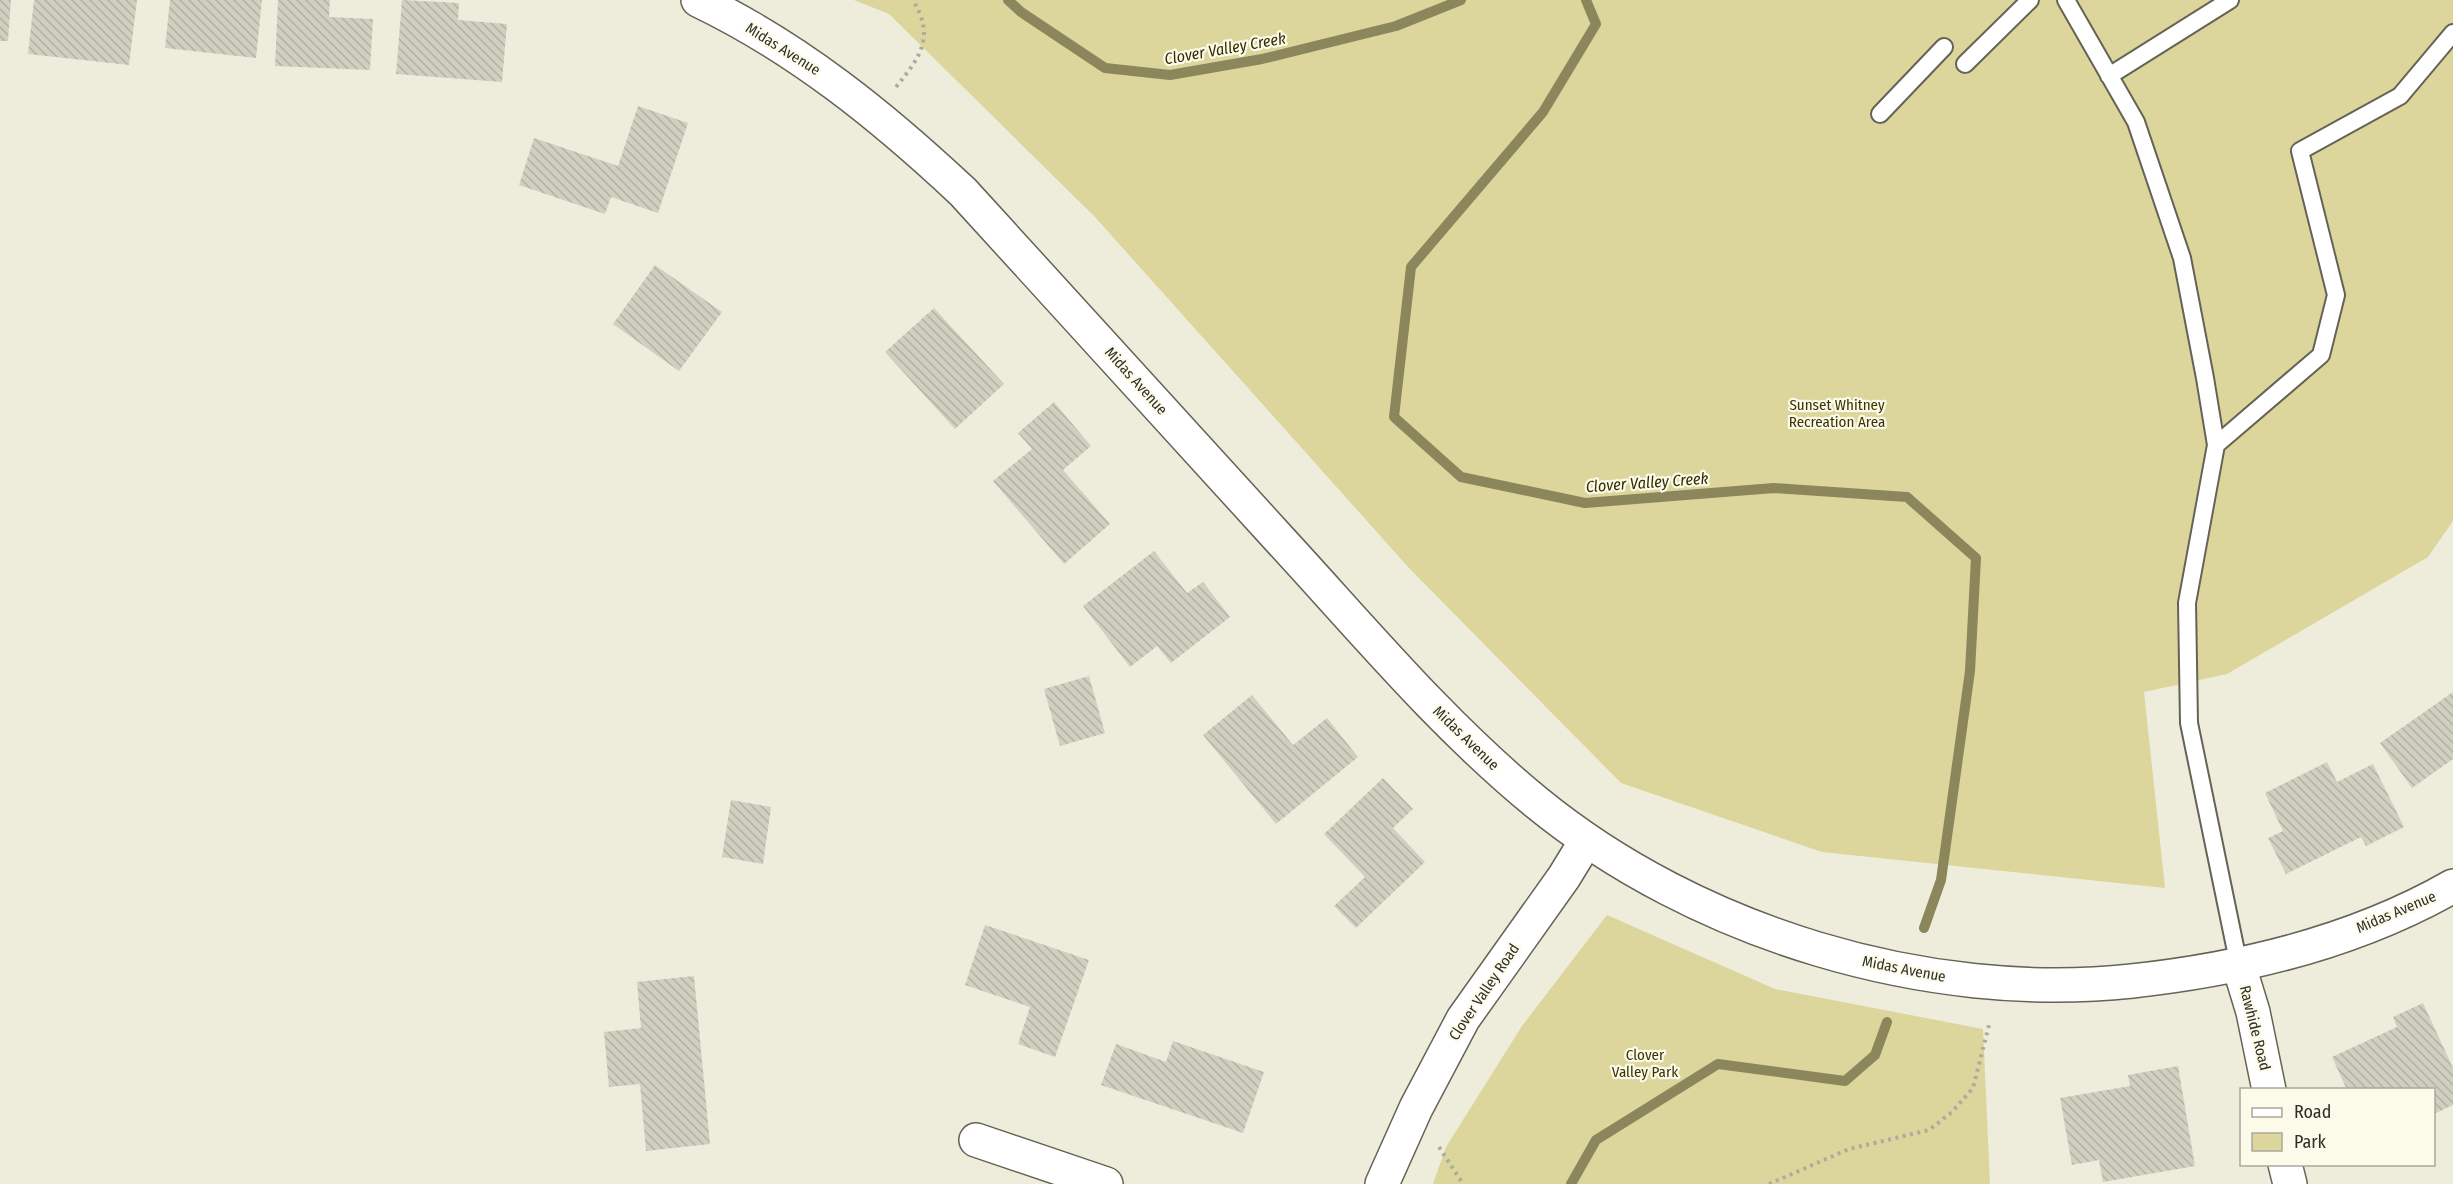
<svg xmlns="http://www.w3.org/2000/svg" width="2453" height="1184" viewBox="0 0 2453 1184" font-family="'Fira Sans Condensed',sans-serif">
<style>
.green{fill:#dcd59c}
.lines{fill:none;stroke-linecap:round;stroke-linejoin:round}
.stream{stroke:#8b865c;stroke-width:10}
.building{fill:url(#building-back-hatch)}
.service-casing{stroke:#656355;stroke-width:20}
.minor-casing{stroke:#656355;stroke-width:36}
.tertiary-casing{stroke:#656355;stroke-width:36}
.path{stroke:#acab9e;stroke-width:4;stroke-dasharray:3 4.5;stroke-linecap:butt}
.service{stroke:#fff;stroke-width:16}
.minor{stroke:#fff;stroke-width:33}
.tertiary{stroke:#fff;stroke-width:33}
.labels{text-anchor:middle;stroke-width:4.5;stroke-linejoin:round;paint-order:stroke}
.street-label{font-size:15px;fill:#2f2e28;stroke:#fcfae9}
.park-label{font-size:15px;fill:#393404;stroke:#fcfae9}
.water-label{font-size:16px;font-style:italic;fill:#322d00;stroke:#fcfae9}
</style>
<defs>
<pattern id="building-back-hatch" width="6" height="6" patternUnits="userSpaceOnUse" patternTransform="scale(1.5)"><rect width="6" height="6" fill="#d1cfbf"/><path d="M-1 5l2 2M0 0l6 6M5-1l2 2" fill="none" stroke="#b4b2a4"/></pattern>
</defs>
<rect width="100%" height="100%" fill="#eeeddc"/>
<path class="green" d="M854,0h1599v521l-25,36 -201,117 -83,18 21,196 -343,-36 -201,-69 -212,-215 -314,-351 -206,-203z
M1607,915l168,74 208,40 7,155h-557l13,-37 76,-121z"/>
<g class="lines">
<path class="stream" d="M1008,0l13,12 84,56 65,7 92,-16 134,-33 65,-26
M1586,0l10,24 -53,88 -132,155 -17,150 67,60 124,26 189,-15 133,9 69,61 -6,113 -29,209 -17,48
M1571,1184l25,-44 122,-76 127,17 30,-26 12,-33"/>
</g>
<path class="building" d="M0,0h11l-3,41h-8z
M34,0h103l-8,65 -101,-11z
M170,0h92l-6,58 -91,-10z
M278,0h52l-1,17 44,2 -3,51 -95,-4z
M402,0l57,3 -1,17 49,4 -5,58 -106,-8z
M638,106l50,17 -30,90 -47,-16 -6,17 -86,-29 15,-47 84,28z
M655,265l67,47 -43,59 -66,-47z
M934,308l70,76 -49,45 -70,-77z
M1054,402l37,44 -28,24 47,54 -46,40 -71,-83 39,-32 -14,-16z
M1154,551l33,42 16,-11 27,35 -59,46 -14,-17 -27,21 -47,-61z
M1089,676l16,57 -45,13 -16,-57z
M2453,692v67l-41,29 -32,-45z
M1252,695l41,50 34,-27 31,39 -82,67 -73,-89z
M2327,762l10,20 36,-18 31,63 -38,19 -5,-9 -75,37 -18,-36 15,-7 -18,-38z
M1383,778l30,31 -20,19 32,34 -69,66 -22,-22 31,-29 -41,-43z
M731,800l40,7 -8,57 -41,-7z
M985,925l104,35 -34,97 -37,-13 12,-37 -65,-22z
M694,976l16,168 -64,7 -6,-67 -31,3 -5,-55 37,-4 -4,-46z
M2423,1003l30,65v37l-19,9v-24h-87l-15,-33 65,-30 -4,-10z
M1173,1041l91,31 -21,61 -142,-48 15,-41 50,18z
M2178,1066l17,100 -92,16 -4,-22 -27,5 -12,-67 70,-12 -2,-11z"/>
<g class="lines">
<defs>
<path id="service" d="M2066,0l70,122 46,136 23,120 11,67 -29,158 2,120 50,243
M1965,64l65,-64
M2109,76l121,-76
M1880,114l64,-67
M2216,445l105,-90 15,-60 -36,-144 100,-55 53,-63"/>
<path id="minor" d="M976,1140l130,44
M1382,1184l34,-76 47,-89 101,-142 22,-36"/>
<path id="tertiary" d="M698,0c100,48 185,117 265,192 107,116 213,233 319,350 82,89 160,183 254,260 160,131 391,201 596,179 111,-12 223,-39 321,-95
M2239,966l14,46 16,78
M2285,1164l5,20"/>
</defs>
<use href="#service" class="service-casing"/>
<use href="#minor" class="minor-casing"/>
<use href="#tertiary" class="tertiary-casing"/>
<path class="path" d="M896,87c25,-31 39,-50 17,-87
M1439,1147l24,37
M1769,1184l80,-35 80,-19 23,-18 21,-24 17,-67"/>
<use href="#service" class="service"/>
<use href="#minor" class="minor"/>
<use href="#tertiary" class="tertiary"/>
</g>
<g class="labels">
<g class="street-label">
<text transform="translate(783 49) rotate(32)" y="5">Midas Avenue</text>
<text transform="translate(1136 381) rotate(48)" y="5">Midas Avenue</text>
<text transform="translate(1466 738) rotate(44)" y="5">Midas Avenue</text>
<text transform="translate(2396 912) rotate(-23)" y="5">Midas Avenue</text>
<text transform="translate(1904 969) rotate(11)" y="5">Midas Avenue</text>
<text transform="translate(1484 992) rotate(-56)" y="5">Clover Valley Road</text>
<text transform="translate(2255 1028) rotate(76)" y="5">Rawhide Road</text>
</g>
<g class="park-label">
<text x="1837" y="410">Sunset Whitney<tspan x="1837" dy="17">Recreation Area</tspan></text>
<text x="1645" y="1060">Clover<tspan x="1645" dy="17">Valley Park</tspan></text>
</g>
<g class="water-label">
<text transform="translate(1225 48) rotate(-10)" y="6">Clover Valley Creek</text>
<text transform="translate(1647 482) rotate(-4)" y="6">Clover Valley Creek</text>
</g>
</g>
<rect x="2240" y="1088" width="195" height="78" fill="#fcfae9" stroke="#aaa89c" stroke-width="1.5"/>
<rect x="2252" y="1108" width="30" height="9" fill="#ffffff" stroke="#aaa89c" stroke-width="1.5"/>
<text x="2294" y="1118" font-size="18" fill="#2f2e28">Road</text>
<rect x="2252" y="1133" width="30" height="18" fill="#dcd59c" stroke="#aaa89c" stroke-width="1.5"/>
<text x="2294" y="1148" font-size="18" fill="#2f2e28">Park</text>
</svg>
